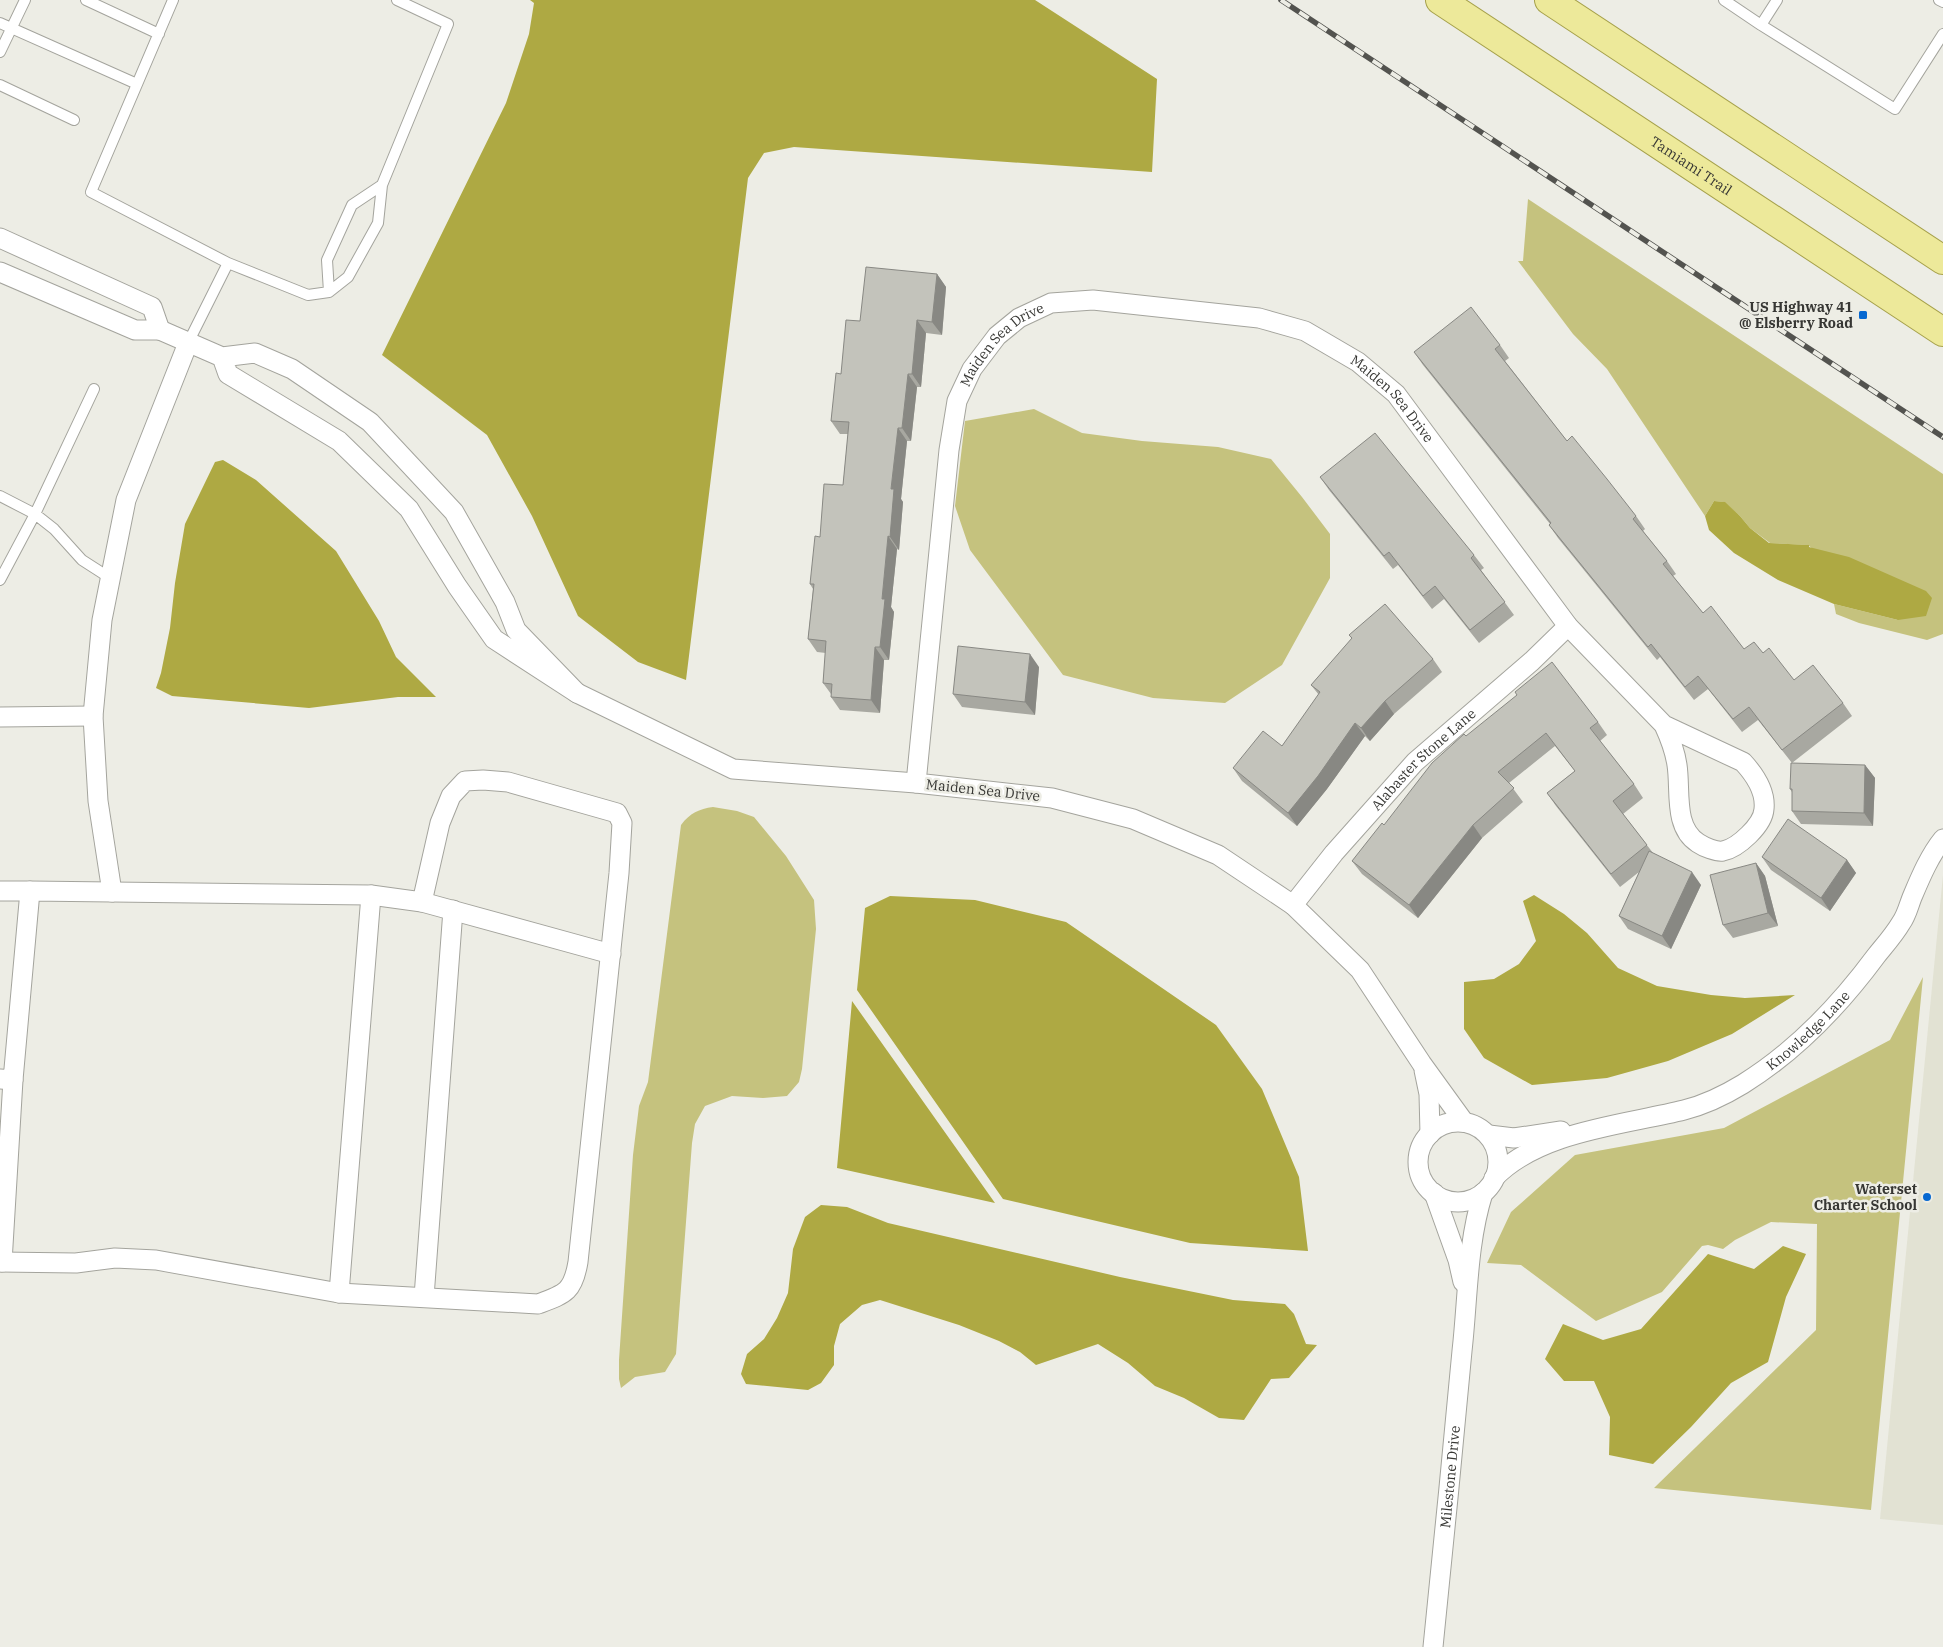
<svg xmlns="http://www.w3.org/2000/svg" width="1943" height="1647" viewBox="0 0 1943 1647" font-family="'IBM Plex Serif',serif">
<style>
.built{fill:#e2e2d3}
.green{fill:#c5c27e}
.water{fill:#aea943}
.lines{fill:none;stroke-linecap:round;stroke-linejoin:round}
.service-casing{stroke:#a4a49d;stroke-width:12}
.minor-casing{stroke:#a4a49d;stroke-width:21}
.primary-casing{stroke:#a6a14b;stroke-width:30}
.service{stroke:#fff;stroke-width:10}
.minor{stroke:#fff;stroke-width:19}
.primary{stroke:#ede99a;stroke-width:28}
.rail-casing{stroke:#53534f;stroke-width:5.5}
.rail{stroke:#edede5;stroke-width:4;stroke-dasharray:11;stroke-linecap:butt}
.wall{fill:#a8a8a1}
.shaded-wall{fill:#888883}
.building{fill:#c3c3bb;stroke:#888883}
.poi-dot{fill:#0668d1;stroke:#edede5;stroke-width:2}
.labels{text-anchor:middle;stroke-width:5;stroke-linejoin:round;paint-order:stroke}
.street-label{font-size:14px;fill:#373734;stroke:#edede5}
.poi-label{font-size:14px;font-weight:bold;fill:#373734;stroke:#edede5;text-anchor:end}
</style>
<rect width="100%" height="100%" fill="#edede5"/>
<path class="built" d="M1943,875v650l-63,-6z"/>
<path class="green" d="M1528,199l415,275v160l-16,6 -68,-17 -23,-9 -2,-10 64,16 -90,-75 -38,-2 -20,-15 -10,-12 -16,-14 -10,-1 -9,15 -98,-147 -34,-35 -55,-73h5z
M1034,409l48,24 60,8 76,6 53,12 31,38 28,37v44l-48,87 -57,38 -72,-5 -90,-23 -93,-125 -15,-44 10,-85z
M713,807l24,4 17,6 32,39 28,44 2,29 -14,140 -3,13 -12,14 -24,2 -31,-2 -27,10 -10,18 -3,19 -16,211 -11,18 -30,5 -14,11 -2,-9v-19l14,-205 6,-49 9,-24 33,-257c9,-12 18,-16 32,-18z
M1923,977l-52,533 -217,-22 162,-158 1,-106 -46,-2 -36,18 -12,9 -15,-4 -6,1 -40,46 -66,29 -75,-56 -34,-2 24,-51 64,-57 149,-27 166,-88z"/>
<path class="water" d="M530,0h505l122,79 -5,93 -358,-25 -30,6 -16,25 -62,502 -48,-18 -60,-46 -46,-100 -45,-81 -105,-80 124,-252 23,-69 5,-31z
M223,460l33,20 80,71 43,70 17,36 40,40h-38l-89,11 -137,-12 -16,-8 5,-15 9,-45 5,-45 10,-59 30,-62z
M1714,501l11,1 15,14 10,12 19,15 40,2v2l40,10 77,34 6,7 -6,18 -28,4 -64,-16 -56,-24 -44,-27 -25,-23 -4,-14z
M1534,895l30,19 23,19 31,35 39,18 54,9 34,3 50,-3 -63,39 -64,27 -61,17 -75,7 -48,-27 -20,-29v-47l30,-3 25,-15 17,-23 -13,-40z
M890,896l85,4 91,22 150,103 46,64 37,88 9,74 -118,-8 -187,-44 -146,-209 8,-82z
M852,1001l143,202 -158,-35z
M821,1205l26,2 41,16 232,54 113,23 52,4 9,10 12,30 11,1 -28,33 -18,1 -27,41 -25,-2 -35,-20 -29,-12 -27,-23 -30,-19 -62,21 -16,-13 -21,-11 -40,-16 -79,-25 -18,5 -22,19 -6,22v19l-13,18 -13,7 -62,-6 -5,-10 6,-20 17,-15 13,-21 11,-25 5,-44 12,-32z
M1783,1246l23,8 -20,43 -18,65 -37,21 -40,44 -38,37 -44,-9 1,-38 -16,-36h-30l-19,-22 18,-35 40,16 38,-11 67,-75 46,15z"/>
<g class="lines">
<defs>
<path id="service" d="M86,0l73,34
M173,0l-82,192 137,71
M1724,0l37,25 16,-25
M1939,0l4,2
M0,23l137,61
M1761,25l134,84 48,-75
M0,52l25,-52
M0,85l74,35
M329,292l-2,-32 25,-55 30,-20
M188,343l40,-80 80,32 21,-3 19,-15 30,-54 4,-38 66,-161 -51,-24
M0,496l35,18 19,15 28,31 28,18
M0,580l35,-66 59,-125"/>
<g id="minor">
<path d="M0,238l152,69 8,23h-25l-135,-58"/>
<path d="M160,330l62,27 33,-4 37,16 78,53 84,90 51,90 11,28 61,63 -83,-54 -37,-53 -48,-77 -70,-68 -111,-67 -6,-17"/>
<path d="M577,693l156,76 183,14"/>
<path d="M0,717l93,-1"/>
<path d="M0,891h30"/>
<path d="M112,892l-14,-91 -5,-85 9,-96 24,-120 62,-157"/>
<path d="M422,902l189,52"/>
<path id="s1" d="M1293,905l41,-52 81,-91 117,-101 36,-35"/>
<path d="M1424,1070l5,24 1,40"/>
<path d="M0,1079l13,1 17,-189 341,4 51,7 18,-79 11,-27 14,-15 18,-1 25,2 109,31 5,10 -3,50 -41,389c-5,30 -13,32 -40,42l-199,-11 -183,-33 -41,-2 -39,5 -76,-1"/>
<path id="s2" d="M1464,1122l-42,-58 -62,-94 -67,-65 -75,-50 -85,-36 -81,-21 -136,-15 33,-333 8,-49 15,-32 25,-33 22,-18 32,-15 42,-3 166,18 46,13 53,31 38,32 172,232 96,99 79,37c11,12 23,29 21,47 -1,16 -26,39 -41,42 -7,1 -19,-4 -25,-8 -25,-16 -17,-53 -21,-78 -2,-14 -7,-27 -13,-40"/>
<circle cx="1458" cy="1162" r="40"/>
<path d="M1489,1135l25,3 47,-7"/>
<path id="s3" d="M1494,1178c45,-47 130,-53 190,-68 20,-5 41,-15 59,-26 53,-33 96,-78 133,-128 8,-10 18,-21 25,-33 6,-8 8,-19 12,-28 8,-19 17,-40 30,-56"/>
<path d="M1434,1193l24,67 5,22"/>
<path d="M2,1262l11,-182"/>
<path d="M339,1293l32,-398"/>
<path d="M424,1297l29,-387"/>
<path id="s4" d="M1433,1647c10,-99 20,-197 29,-296 6,-53 5,-107 21,-158"/>
</g>
<g id="primary">
<path id="s5" d="M1440,0l503,332"/>
<path d="M1549,0l394,260"/>
</g>
</defs>
<use href="#service" class="service-casing"/>
<use href="#minor" class="minor-casing"/>
<use href="#primary" class="primary-casing"/>
<use href="#service" class="service"/>
<use href="#minor" class="minor"/>
<use href="#primary" class="primary"/>
<defs>
<path id="rail" d="M1281,0l662,437"/>
</defs>
<use href="#rail" class="rail-casing"/>
<use href="#rail" class="rail"/>
</g>
<path class="wall" d="M937,274l9,13 -4,48 -16,-2 -5,54h-4l-6,54h-4l-6,58 2,3 -4,48 -2,-1 -6,58 3,5 -5,48h-5l-4,53 -40,-3 -9,-13v-3l-8,-11 3,-30 -9,-1 -9,-13 5,-50 -3,-5 10,-47 23,-52 5,-51h-8l-9,-13 10,-47 19,-53z
M1500,345l9,13 -4,3 62,80 69,75 9,13 -2,2 24,30 9,13 -3,2 30,37 41,36 19,4 31,27 49,23 9,13 -60,47 -34,-43 -16,12 -34,-43 -14,11 -34,-43 -3,3 -99,-122 -9,-13 1,-1 -127,-159 -9,-13z
M1320,477l154,78 10,13 -3,2 33,45 -35,28 -35,-44 -12,10 -34,-44 -5,4 -64,-79z
M1349,635l84,24 9,13 -48,42 -24,27 -5,-5 -38,53 -30,37 -55,-45 -9,-13 49,-22 37,-51 -8,-10 41,-46z
M1039,667l-4,48 -73,-8 -9,-13z
M1598,722l9,13 -7,6 34,43 9,14 -20,16 30,39 48,32 -30,64 -43,-20 -9,-13 20,-44 -19,15 -64,-81 -9,-13 28,-22 -20,-25 -46,37 14,19 -41,36 -64,80 -56,-44 -10,-13 114,-125z
M1865,765l10,13 -2,48 -72,-2 -9,-13v-19l-2,-3z
M1762,857l85,3 9,13 -26,38 -59,-41z
M1756,863l9,13 13,50 -45,12 -10,-13z"/>
<path class="shaded-wall" d="M937,274l9,13 -4,48 -10,-13z
M917,320l9,13 -5,54 -9,-13z
M908,374l9,13 -6,54 -9,-13z
M898,428l9,13 -6,58 2,3 -4,48 -9,-13 1,-48z
M888,536l9,13 -6,58 3,5 -5,48 -9,-13 2,-48z
M875,647l9,13 -4,53 -9,-13z
M1030,654l9,13 -4,48 -10,-13z
M1385,701l9,13 -24,27 -9,-13z
M1355,723l10,13 -38,53 -30,37 -9,-13z
M1865,765l10,13 -2,48 -9,-13z
M1473,825l9,13 -64,80 -9,-13z
M1847,860l9,13 -26,38 -9,-13z
M1756,863l9,13 13,50 -10,-13z
M1692,872l9,13 -30,64 -9,-13z"/>
<path class="building" d="M866,267l71,7 -5,48 -15,-2 -5,54h-4l-6,54h-4l-7,61h3l-4,48 -2,-1 -6,63h3l-5,48h-5l-4,53 -40,-3 1,-13 -9,-1 3,-42 -18,-2 6,-55h-4l5,-48 5,1 4,-53 19,1 6,-63 -18,-1 5,-48 5,1 5,-54 14,1z
M1471,307l29,38 -5,4 72,92 5,-5 35,43 29,37 -3,3 34,42 -4,3 40,49 8,-7 33,43 10,-7 9,11 6,-5 25,32 19,-15 30,38 -61,47 -33,-43 -16,12 -35,-43 -13,11 -34,-43 -3,3 -99,-122 2,-2 -137,-171z
M1375,433l99,122 -3,3 34,44 -35,28 -35,-44 -12,10 -34,-44 -5,4 -64,-79z
M1385,604l48,55 -48,42 -24,27 -6,-5 -37,53 -30,37 -55,-45 30,-37 19,15 38,-54 -9,-7 41,-47 -3,-3z
M958,646l72,8 -5,48 -72,-8z
M1552,662l46,60 -8,6 44,56 -21,17 34,44 -36,29 -64,-81 28,-22 -29,-38 -48,39 16,16 -41,37 -64,80 -57,-44 30,-38 2,2 48,-62 32,-29 2,2 51,-41 -2,-3z
M1791,763l74,2 -1,48 -72,-2v-22h-2z
M1788,819l59,41 -26,38 -59,-41z
M1649,851l43,21 -30,64 -43,-20z
M1756,863l12,50 -45,12 -13,-50z"/>
<g class="poi-dot">
<rect x="1858" y="310" width="10" height="10" rx="2.5"/>
<circle cx="1927" cy="1197" r="5"/>
</g>
<g class="labels">
<g class="street-label">
<text dy="5" stroke="none"><textPath href="#s5" startOffset="301">Tamiami Trail</textPath></text>
<text dy="5" stroke="none"><textPath href="#s2" startOffset="1139">Maiden Sea Drive</textPath></text>
<text dy="5" stroke="none"><textPath href="#s2" startOffset="1574">Maiden Sea Drive</textPath></text>
<text dy="5" stroke="none"><textPath href="#s1" startOffset="196">Alabaster Stone Lane</textPath></text>
<text transform="translate(983 790) rotate(6)" y="5">Maiden Sea Drive</text>
<text dy="5" stroke="none"><textPath href="#s3" startOffset="354">Knowledge Lane</textPath></text>
<text dy="5" stroke="none"><textPath href="#s4" startOffset="171">Milestone Drive</textPath></text>
</g>
<g class="poi-label">
<text x="1853" y="312">US Highway 41<tspan x="1853" dy="16">@ Elsberry Road</tspan></text>
<text x="1917" y="1194">Waterset<tspan x="1917" dy="16">Charter School</tspan></text>
</g>
</g>
</svg>
